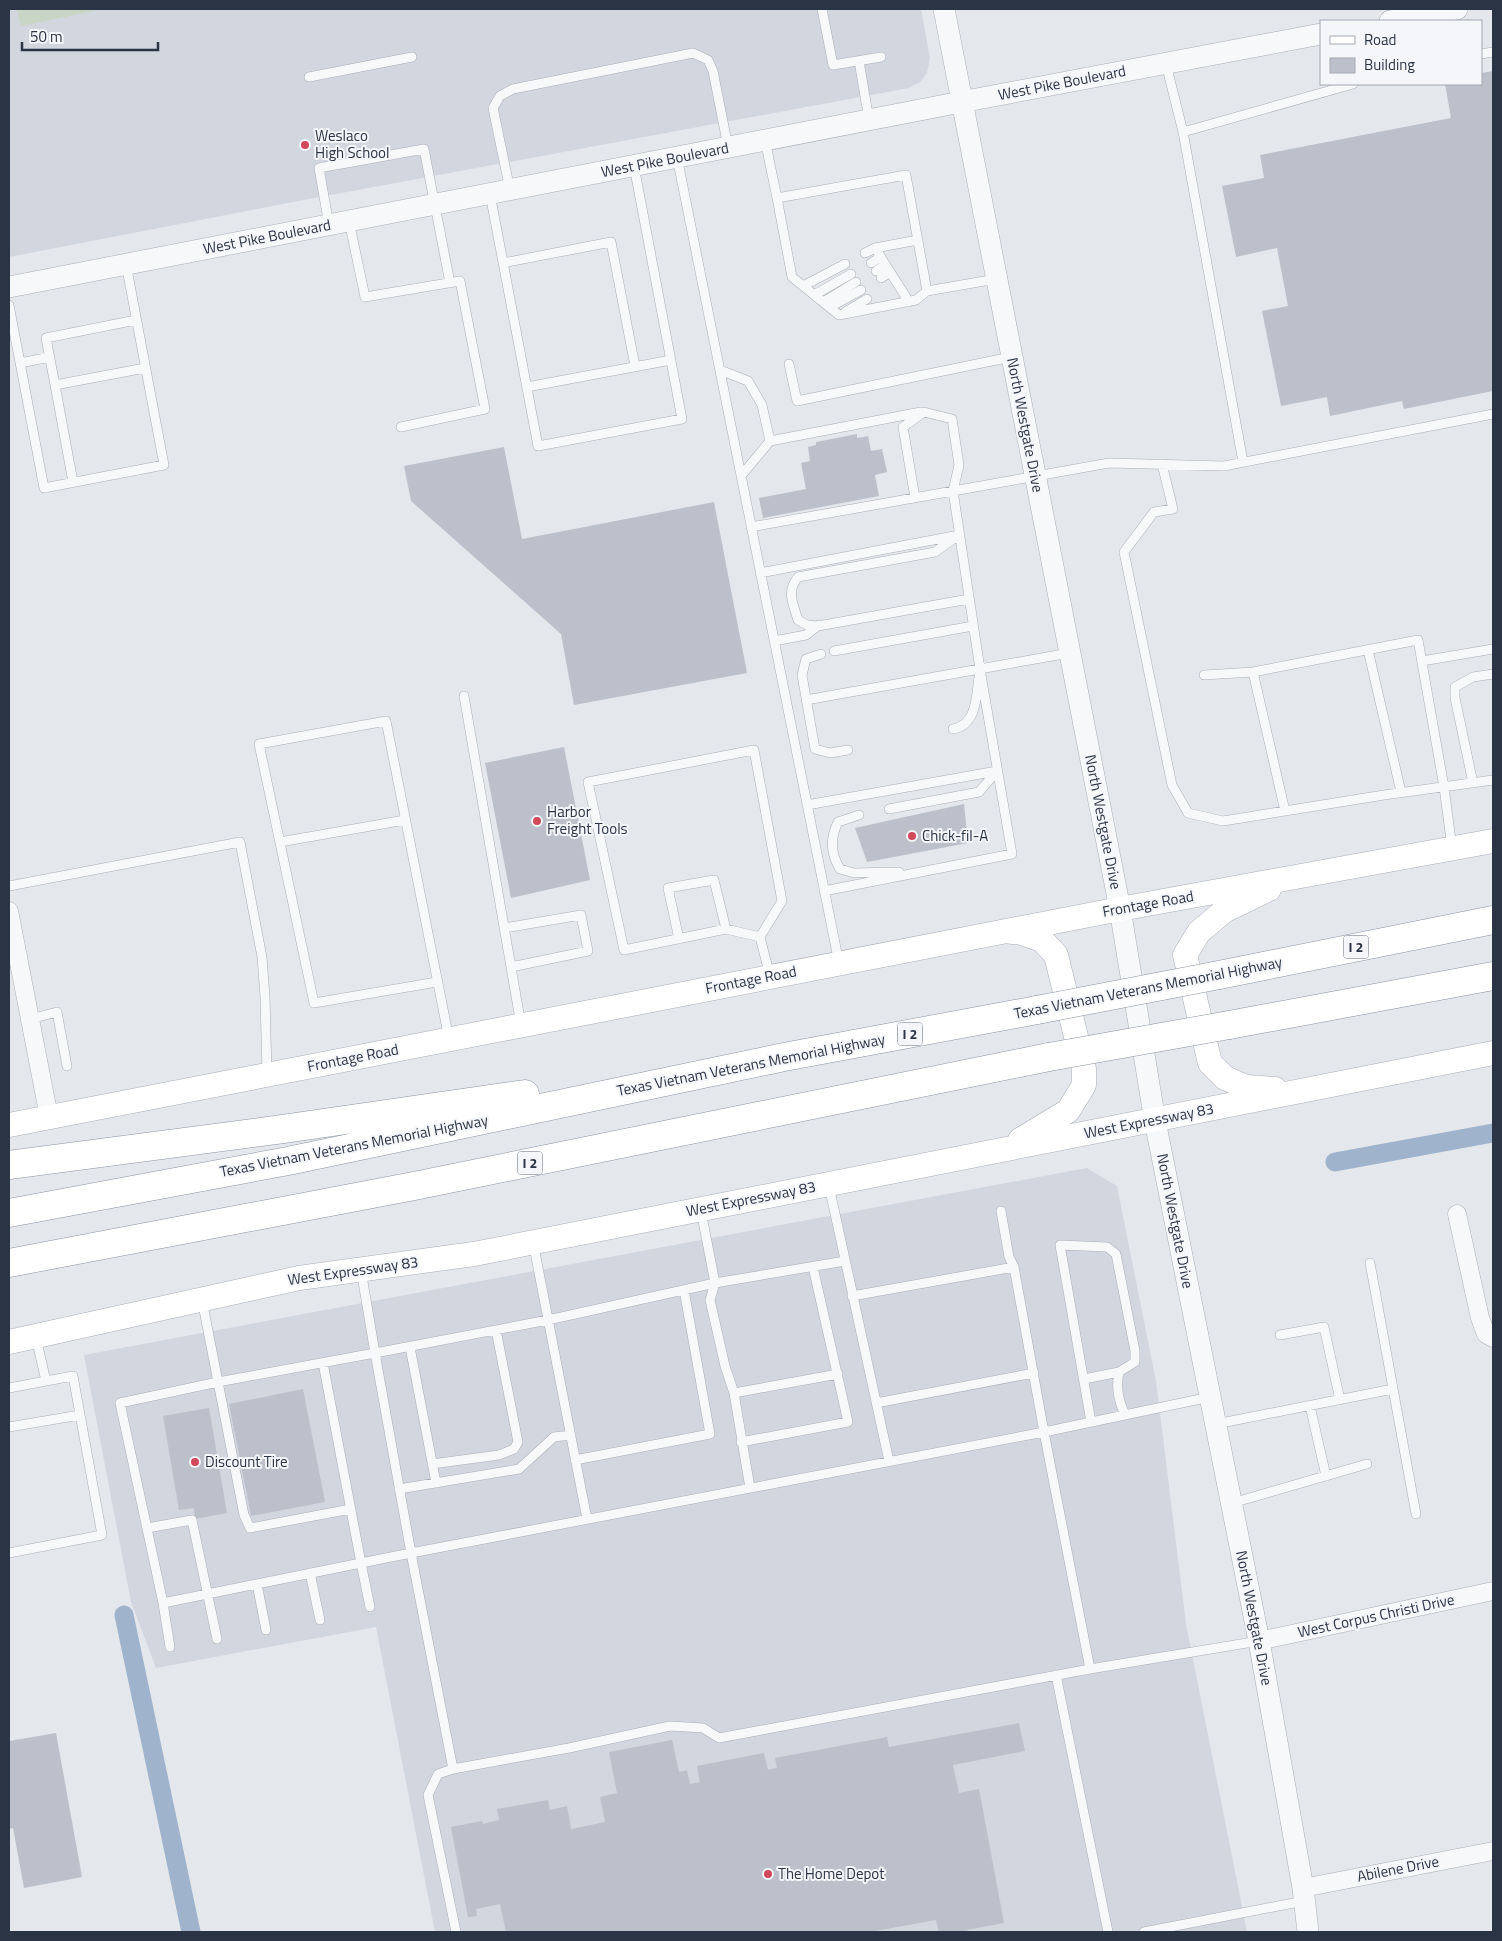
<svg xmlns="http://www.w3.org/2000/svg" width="1502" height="1941" viewBox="0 0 1502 1941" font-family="'Titillium Web',sans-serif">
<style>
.built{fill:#d2d6de}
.green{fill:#c9d6c5}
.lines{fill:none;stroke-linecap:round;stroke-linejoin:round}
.canal{stroke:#9fb4cc;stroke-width:19}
.building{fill:#bbc0ca}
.service-casing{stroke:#a9aeb7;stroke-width:10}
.minor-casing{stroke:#a9aeb7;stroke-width:19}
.tertiary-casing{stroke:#a9aeb7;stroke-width:22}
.secondary-casing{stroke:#a9aeb7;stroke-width:25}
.motorway-casing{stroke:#8b94a3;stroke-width:29}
.service{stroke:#f7f8fa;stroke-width:9}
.minor{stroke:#f7f8fa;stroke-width:18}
.tertiary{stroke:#f7f8fa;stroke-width:21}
.secondary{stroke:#fff;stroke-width:24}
.motorway{stroke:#fff;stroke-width:28}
.motorway-bridge-casing{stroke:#8b94a3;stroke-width:29;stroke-linecap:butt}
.motorway-bridge{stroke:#fff;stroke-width:28}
.poi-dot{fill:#d1495b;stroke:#f4f6f9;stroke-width:2}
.labels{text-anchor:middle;stroke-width:4;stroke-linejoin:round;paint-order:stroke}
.shield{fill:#f4f6f9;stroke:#676e7b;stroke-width:1}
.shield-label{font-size:14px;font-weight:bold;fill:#2b3445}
.street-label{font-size:15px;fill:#2b3445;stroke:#f4f6f9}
.poi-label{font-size:15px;fill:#2b3445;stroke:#f4f6f9;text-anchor:start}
</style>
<rect width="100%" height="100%" fill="#e4e7ec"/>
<path class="built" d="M9,9h912l9,49 -3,15 -7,9 -11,6 -616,114 -284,55z
M1087,1168l30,18 39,195 30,243 61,308h-812l-59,-305 -220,41 -25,-66 -47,-247z"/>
<path class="green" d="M17,9h86l-82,17z"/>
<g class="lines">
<path class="canal" d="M1335,1162l158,-29
M124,1615l67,317"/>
</g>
<path class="building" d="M1493,71v320l-89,18 -2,-8 -72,15 -3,-19 -46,9 -19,-95 26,-5 -11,-58 -41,9 -14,-71 42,-8 -4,-23 191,-37 -6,-34h36v-11z
M857,434v4l11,-2 3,15 11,-2 5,23 -12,3 4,21 -116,22 -4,-20 47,-9 -5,-26 9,-2 -2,-14 8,-2v-3z
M504,447l18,92 192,-37 33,171 -173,32 -13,-71 -150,-133 -7,-35z
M564,747l26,133 -79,18 -26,-135z
M964,804l4,39 -101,19 -12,-34z
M303,1389l22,113 -74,14 -22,-112z
M209,1408l18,105 -32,6 -1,-11 -15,2 -16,-94z
M1019,1723l6,28 -72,14 6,28 20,-4 25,134 -37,7 1,2h-29l-3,-12 -66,12h-364l-6,-28 -24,5 1,7 -9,1 -17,-90 31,-6 1,3 16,-4 -2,-11 51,-9 2,10 17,-4 4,23 34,-7 -5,-25 17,-4 -8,-41 63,-12 7,32 8,-2 3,14 10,-2 -3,-16 67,-13 4,17 9,-2 -2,-10 112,-21 2,10z
M56,1733l26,144 -58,11 -11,-60 -4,1v-88z"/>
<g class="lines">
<defs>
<path id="service" d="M822,9l11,56 48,-8
M1481,54l12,-2
M859,61l10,59
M1166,64l17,68
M309,77l103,-20
M765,140l12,58
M677,157l162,806
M510,190l-17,-82 7,-12 13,-7 180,-36 15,7 5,11 15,76
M490,194l48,252 144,-27 -48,-253
M349,221l16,76 95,-16 25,128 -84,18
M329,225l-10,-57 105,-19 26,134
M865,253l10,-5
M503,263l108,-21 24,124
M871,263l10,-6
M876,271l9,-6
M881,278l9,-6
M803,286l42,-22
M927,291l-11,9 -77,15 -47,-38 -15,-79 129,-23 21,116 69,-12
M814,295l37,-21
M823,302l33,-20
M909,302l-34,-54 43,-8
M9,305l35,183 120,-23 -38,-201
M830,307l31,-17
M845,312l22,-13
M20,363l30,-6
M789,364l8,37 214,-44
M720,370l28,11 14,24 8,36
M55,385l-9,-47 90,-18
M527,387l144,-27
M1243,462l-60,-330 170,-48
M1162,464l11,45 -19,3 -30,40 48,233 16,28 35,8 161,-26 109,-15
M741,476l29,-35 151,-29
M73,482l-18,-97 90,-17
M751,527l202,-36 6,-26 -7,-46 -28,-7 -21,15 12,71
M959,535l-24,17 -137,25c-12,15 -5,26 0,43l9,5 11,1 151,-27
M760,573l194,-37
M774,641l32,-6 13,-10
M1368,650l33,142
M834,651l139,-25
M821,654l-15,5 -4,16 13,74 15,4 18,-3
M1422,661l71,-12
M1253,672l165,-32 26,147 8,61
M1204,675l49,-3 32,139
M464,696l57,329
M806,700l263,-47
M953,729c24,-4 23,-32 26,-52
M1473,783l-18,-85v-11l18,-10 20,-3
M807,805l190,-34
M889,809l90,-17 18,-21
M859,815l-21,7c-8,16 -8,31 2,47l14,4 45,-1
M280,842l125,-22
M9,886l231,-44 22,115 3,40 2,77
M824,891l188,-37 -32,-185 -27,-178 156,-28 115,3 269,-52
M504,928l77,-13 7,36 -77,16
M760,937l-34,-8 -102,21 -36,-168 166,-32 28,151 -22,36 10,39
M679,939l-11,-51 46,-8 12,49
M437,982l-123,21 -55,-259 127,-23c21,106 42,212 63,318
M30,1019l27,-7 10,54
M829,1186l60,275
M701,1211l14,72 130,-22
M533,1242l54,277
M1370,1263l46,251
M361,1270l14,83 -157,29 -98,21 43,200 198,-40 9,44
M852,1296l162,-29
M202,1300l42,215 6,13 101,-19
M1280,1335l44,-8 16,73
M410,1347l26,136
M323,1363l38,200 50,-10 -36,-200 173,-33 167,-37 -5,17 15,66 9,27 16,95
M1119,1372c-3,16 -1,27 6,43
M1084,1379l35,-7 16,-10v-11l-19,-97 -9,-7 -47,-2 31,177
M9,1388l37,-7
M734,1393l104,-19
M1210,1397l-166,35 46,237 169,-28
M876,1403l158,-30
M1310,1406l16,70
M1216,1424l177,-35
M9,1427l71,-12
M741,1442l107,-20 -35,-155
M575,1460l135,-26 -26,-144
M432,1464l67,-9 15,-6 4,-7 -22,-112
M399,1489l120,-20 35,-32 17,-2
M1232,1503l135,-39
M147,1528l45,-8 25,119
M9,1553l93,-18 -29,-159 -27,5 -10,-43
M310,1573l10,47
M257,1584l9,46
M163,1603l7,44
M1056,1675l52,257
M453,1769l116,-21 101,-22 33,2 16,10 371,-69
M456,1932l-28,-137 10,-21 15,-5 -42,-216 633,-121 -30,-165 -5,-10 -8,-46
M1144,1932l160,-31"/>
<path id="minor" d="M9,911l40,206
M1457,1214l23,104 6,16 7,4
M1259,1641l234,-50
M1303,1888l190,-37"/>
<path id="tertiary" d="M944,9l176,900 35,212 104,520 44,247 5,44
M1390,21l67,-12
M9,287l952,-185 360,-68"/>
<path id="secondary" d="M1269,889l-45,22 -25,21 -14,23 25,108 15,15 21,9 29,2
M1012,932h7l23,8 14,15 28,114v16l-16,26 -48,29
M9,1125l1111,-216 373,-68
M9,1342l290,-64 175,-24 1019,-201"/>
<path id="motorway" d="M1219,975l274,-55
M1229,1025l264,-49
M9,1165l274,-36 242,-35
M9,1213l279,-52 496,-104 253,-47
M9,1263l405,-77 635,-129"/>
</defs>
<use href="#service" class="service-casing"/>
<use href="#minor" class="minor-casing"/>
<use href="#tertiary" class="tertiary-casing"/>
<use href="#secondary" class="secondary-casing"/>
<use href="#motorway" class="motorway-casing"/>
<use href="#service" class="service"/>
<use href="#minor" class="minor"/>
<use href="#tertiary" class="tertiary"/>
<use href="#secondary" class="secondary"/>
<use href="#motorway" class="motorway"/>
<defs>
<path id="motorway-bridge" d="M1037,1010l182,-35
M1049,1057l180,-32"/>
</defs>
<use href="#motorway-bridge" class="motorway-bridge-casing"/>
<use href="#motorway-bridge" class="motorway-bridge"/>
</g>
<g class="poi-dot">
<circle cx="305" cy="145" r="5"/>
<circle cx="537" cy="821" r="5"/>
<circle cx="912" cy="836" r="5"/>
<circle cx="195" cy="1462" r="5"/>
<circle cx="768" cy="1874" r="5"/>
</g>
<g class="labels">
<g class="shield">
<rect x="1343.5" y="935.5" width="25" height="23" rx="4"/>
<rect x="897.5" y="1022.5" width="25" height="23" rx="4"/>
<rect x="517.5" y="1151.5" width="25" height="23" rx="4"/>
</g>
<g class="shield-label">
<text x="1356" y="952">I 2</text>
<text x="910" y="1039">I 2</text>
<text x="530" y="1168">I 2</text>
</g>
<g class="street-label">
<text transform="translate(1062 83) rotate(-11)" y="5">West Pike Boulevard</text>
<text transform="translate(665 160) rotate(-11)" y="5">West Pike Boulevard</text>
<text transform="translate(267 237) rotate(-11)" y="5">West Pike Boulevard</text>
<text transform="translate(1025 425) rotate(79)" y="5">North Westgate Drive</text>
<text transform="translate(1103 822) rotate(79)" y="5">North Westgate Drive</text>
<text transform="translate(1148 904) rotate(-10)" y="5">Frontage Road</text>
<text transform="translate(751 980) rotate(-11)" y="5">Frontage Road</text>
<text transform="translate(1148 988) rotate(-11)" y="5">Texas Vietnam Veterans Memorial Highway</text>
<text transform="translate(353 1058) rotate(-11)" y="5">Frontage Road</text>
<text transform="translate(751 1065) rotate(-11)" y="5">Texas Vietnam Veterans Memorial Highway</text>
<text transform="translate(1149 1121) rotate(-11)" y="5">West Expressway 83</text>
<text transform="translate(354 1146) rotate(-11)" y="5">Texas Vietnam Veterans Memorial Highway</text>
<text transform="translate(751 1199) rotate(-11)" y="5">West Expressway 83</text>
<text transform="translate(1175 1221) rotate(79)" y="5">North Westgate Drive</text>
<text transform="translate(353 1271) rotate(-8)" y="5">West Expressway 83</text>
<text transform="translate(1376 1616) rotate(-12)" y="5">West Corpus Christi Drive</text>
<text transform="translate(1254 1618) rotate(79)" y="5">North Westgate Drive</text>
<text transform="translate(1398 1869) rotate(-11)" y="5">Abilene Drive</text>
</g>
<g class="poi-label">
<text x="315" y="141">Weslaco<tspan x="315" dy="17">High School</tspan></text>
<text x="547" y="817">Harbor<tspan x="547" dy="17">Freight Tools</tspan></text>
<text x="922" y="841">Chick-fil-A</text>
<text x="205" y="1467">Discount Tire</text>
<text x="778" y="1879">The Home Depot</text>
</g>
</g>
<rect width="1502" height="1941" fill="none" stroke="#2b3445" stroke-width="20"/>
<rect x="1320" y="20" width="162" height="65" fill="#f4f6f9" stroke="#a4a8b1"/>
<rect x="1330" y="36" width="25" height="8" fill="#ffffff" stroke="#a4a8b1"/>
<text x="1364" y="45" font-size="15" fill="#2b3445">Road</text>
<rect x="1330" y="58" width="25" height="15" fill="#bbc0ca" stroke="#a4a8b1"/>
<text x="1364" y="70" font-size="15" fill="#2b3445">Building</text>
<path d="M22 42v8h136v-8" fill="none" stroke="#2b3445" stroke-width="2.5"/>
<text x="30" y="42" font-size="15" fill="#2b3445" stroke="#f4f6f9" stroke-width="4" paint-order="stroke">50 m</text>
</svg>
